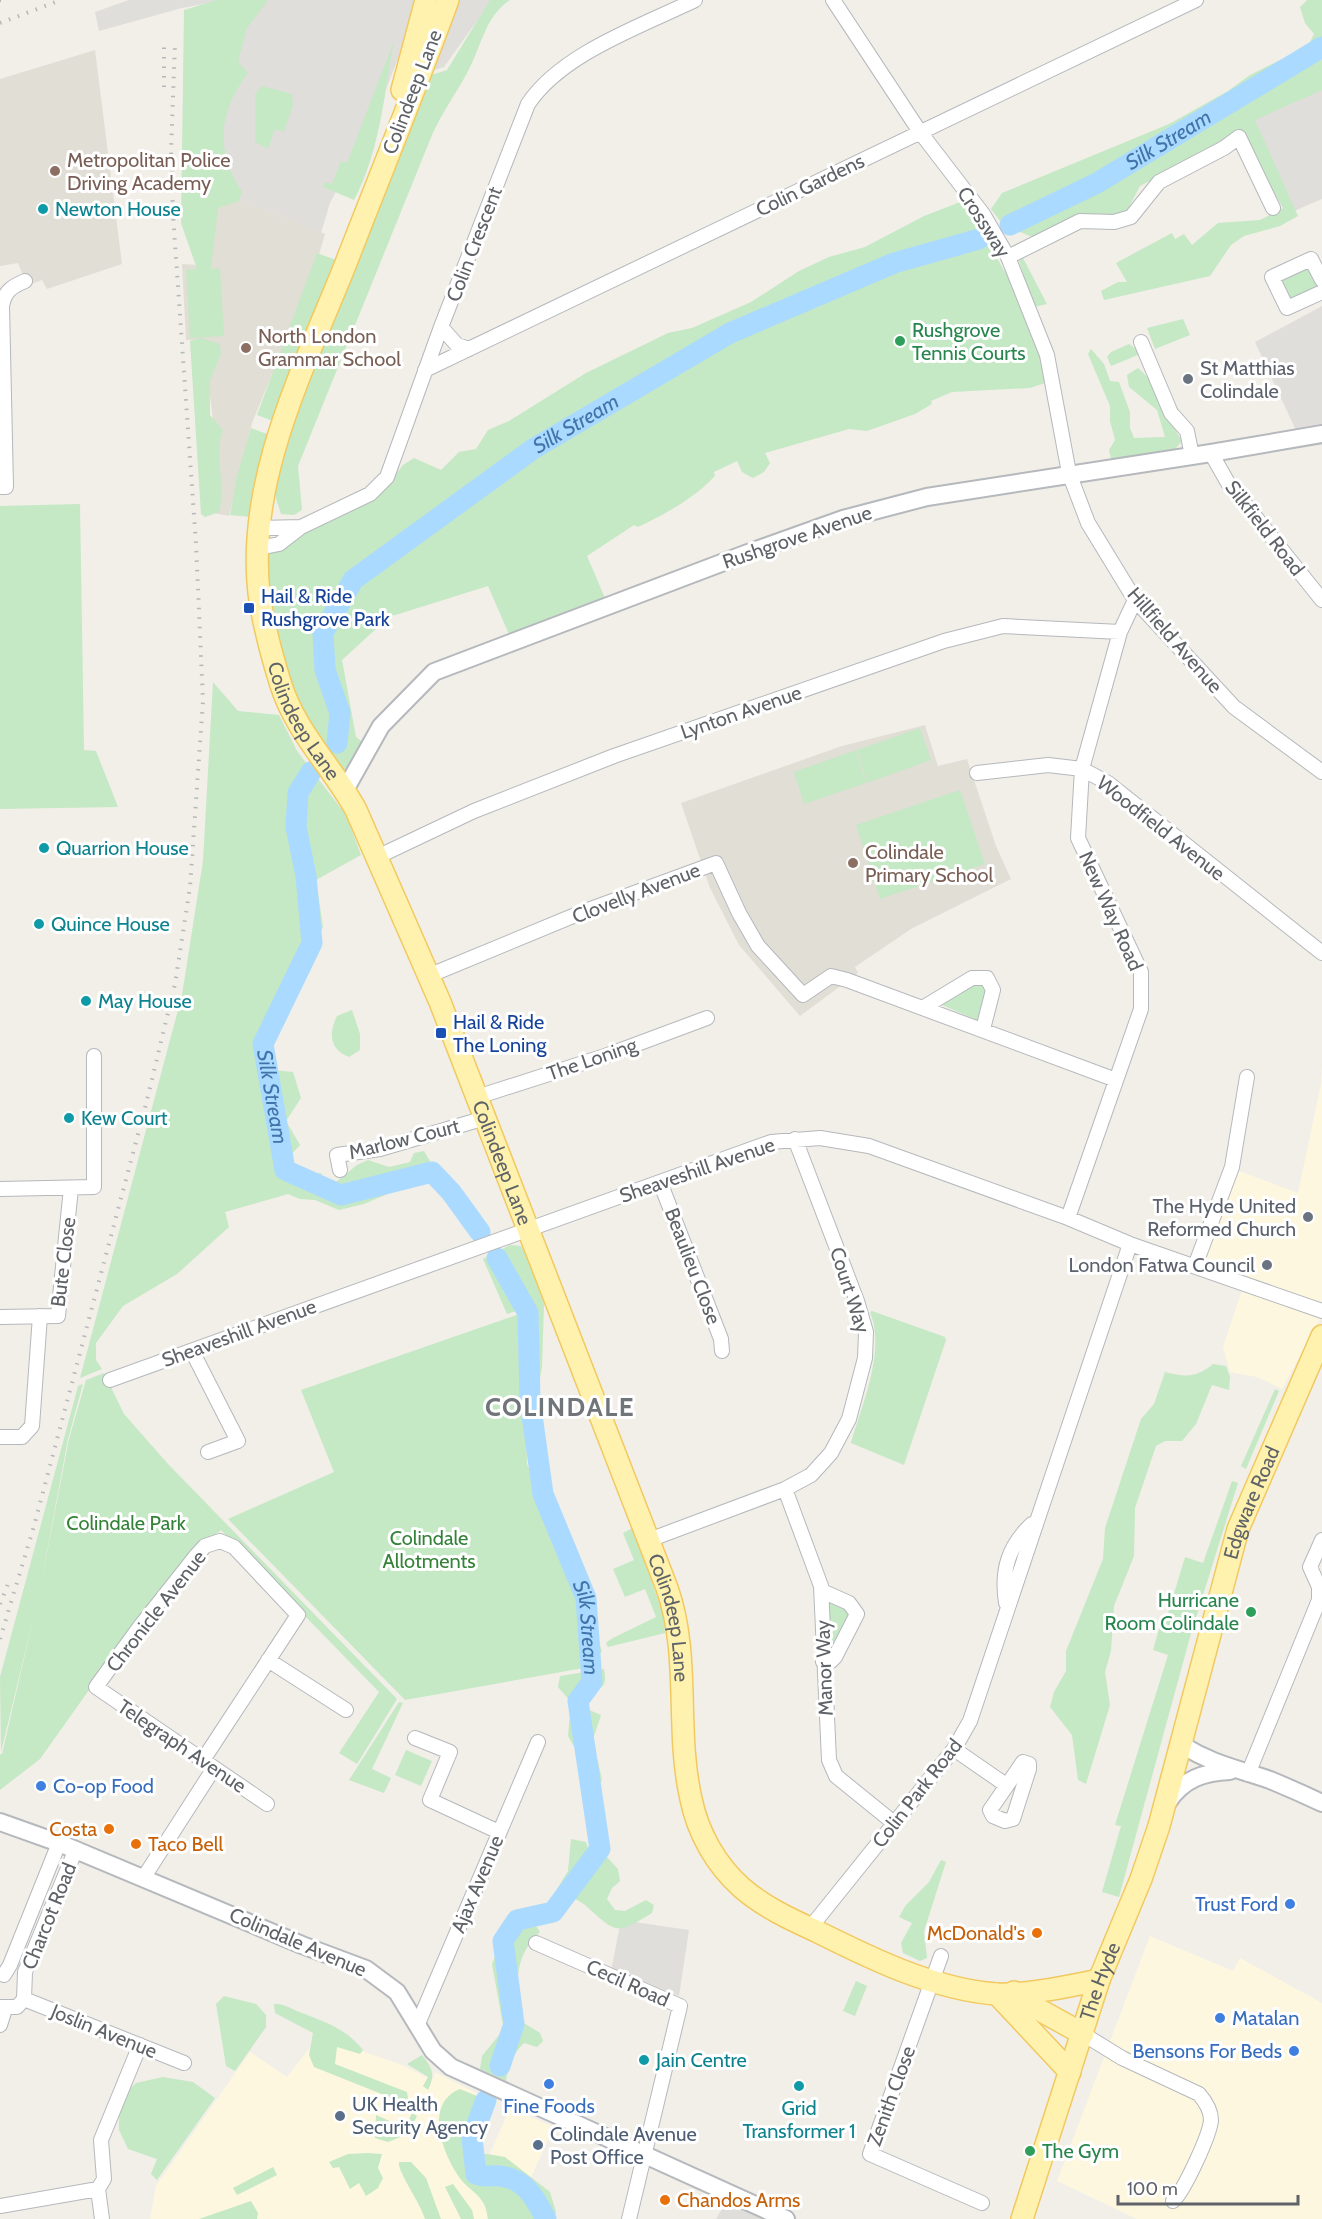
<svg xmlns="http://www.w3.org/2000/svg" width="1322" height="2219" viewBox="0 0 1322 2219" font-family="Cabin,sans-serif">
<style>
.commercial{fill:#fef7e0}
.industrial{fill:#e0deda}
.education{fill:#e1ded6}
.green{fill:#c5e8c5}
.lines{fill:none;stroke-linecap:round;stroke-linejoin:round}
.river{stroke:#aadaff;stroke-width:21}
.minor-casing{stroke:#b5b8bc;stroke-width:16}
.tertiary-casing{stroke:#b5b8bc;stroke-width:20}
.primary-casing{stroke:#f2c960;stroke-width:24}
.minor{stroke:#fff;stroke-width:14}
.tertiary{stroke:#fff;stroke-width:16}
.primary{stroke:#fff2af;stroke-width:21}
.rail{stroke:#b6b7b8;stroke-width:4;stroke-dasharray:1.5 8;stroke-linecap:butt}
.education-dot{fill:#8d6e63;stroke:#fff;stroke-width:2}
.culture-dot{fill:#0f9aa8;stroke:#fff;stroke-width:2}
.leisure-dot{fill:#2e9e5b;stroke:#fff;stroke-width:2}
.worship-dot{fill:#6b7280;stroke:#fff;stroke-width:2}
.transit-dot{fill:#1a4fb4;stroke:#fff;stroke-width:2}
.shop-dot{fill:#3f7fe0;stroke:#fff;stroke-width:2}
.food-dot{fill:#e8710a;stroke:#fff;stroke-width:2}
.service-dot{fill:#5c6f8a;stroke:#fff;stroke-width:2}
.labels{text-anchor:middle;stroke-width:6;stroke-linejoin:round;paint-order:stroke}
.street-label{font-size:20px;fill:#5f6368;stroke:#fff}
.education-label{font-size:20px;fill:#785e54;stroke:#fff;text-anchor:start}
.culture-label{font-size:20px;fill:#0d838f;stroke:#fff;text-anchor:start}
.leisure-label{font-size:20px;fill:#27864d;stroke:#fff;text-anchor:start}
.worship-label{font-size:20px;fill:#5b616d;stroke:#fff;text-anchor:end}
.transit-label{font-size:20px;fill:#164399;stroke:#fff;text-anchor:start}
.park-label{font-size:20px;fill:#348238;stroke:#fff}
.shop-label{font-size:20px;fill:#366cbe;stroke:#fff;text-anchor:start}
.food-label{font-size:20px;fill:#c56008;stroke:#fff;text-anchor:end}
.service-label{font-size:20px;fill:#4e5e75;stroke:#fff;text-anchor:start}
.water-label{font-size:21px;font-style:italic;fill:#4174aa;stroke:#fff}
.district-label{font-size:26px;font-weight:bold;letter-spacing:1.5px;fill:#70757a;stroke:#fff}
</style>
<rect width="100%" height="100%" fill="#f1efe8"/>
<path class="commercial" d="M1322,1063v252l-40,74 -25,-12 -27,-5 -7,-25 21,-63 -49,-18 36,-98 67,25 23,-109z
M1150,1936l83,35 7,-13 82,45v216h-185l-80,-38z
M319,2036l83,29 30,15 3,-8 49,25 -17,39 1,23 34,60h-352l6,-33 94,-134 37,25z
M510,2108l44,19 -33,72 -36,-34z"/>
<path class="industrial" d="M129,0h96l-43,8 -83,23 -4,-19z
M233,0h183l-17,56 -24,61 -45,86 -9,30 -117,-48z
M456,0h36l-48,67 -16,5z
M1322,78v121l-30,13 -43,-95z
M1322,306v128l-23,3 -44,-95z
M621,1920l68,10 -10,66 -49,-20h-20z
M727,2200l64,19h-75z"/>
<path class="education" d="M95,50l27,214 -75,25 -5,-9 -15,6 -9,-23 -18,3v-187z
M204,185l121,49 -12,41 -61,148 -23,93 -16,-3 3,-69 -6,-49 -15,-55h-9l-4,-76 16,1z
M925,725l13,41 29,-7 29,87 15,33 -100,50 -56,38 3,6 -58,43 -61,-71 -29,-57 -29,-85 161,-57z"/>
<path class="green" d="M217,0h51l-21,28 -9,34 10,11c-30,40 -33,76 -6,119l-3,9 -21,7 -7,61 9,-1 4,68 -34,2 -4,-68 11,-1 -16,-46 3,-213z
M490,0h20c-26,17 -29,49 -44,75 -12,21 -24,38 -34,60l-134,331 4,44 -8,5 -13,-1 -8,-25 8,-44 40,-92 25,-78 82,-199 19,-6z
M1307,0h15v90l-67,30 43,96 -18,10 -36,10 -13,9 -21,31 -106,24 -3,-9 17,-9h9l-11,-19 56,-30 3,6 9,-5 8,11 26,-22 42,-3 23,-12 -45,-77 -15,9 -3,5 -80,41 -12,23 -10,6 -35,-1 -46,25 -34,-14 -12,-16 11,-16 167,-69 59,-33 22,-16 58,-29 6,-12 -9,-11 -5,-16z
M394,41c-10,53 -14,111 -40,159l-31,-13 2,-5 7,2 9,-23 6,2z
M262,86l30,8 1,11 -9,27 -9,-3 -7,20 -13,-7v-48z
M963,201l7,8c27,55 71,112 81,172l-21,7 -78,4 -21,9 1,3 -17,10 -48,17 -18,-2 -84,24 5,10 -6,9 -11,6 -11,-6 -5,-11 -23,11 1,4c-22,23 -48,37 -77,51l-4,-2 -47,31 21,49 -96,36 -24,-55 -99,31 -47,43 14,77 13,10 -24,43 -16,-19 -64,-146 2,-65 4,-15 105,-46 27,-34 11,-7 27,12 18,-18 17,-3 12,-19 21,-9 77,-48 82,-40 24,-5 59,-26 48,-31 30,-14 36,-10 59,-31z
M317,253l19,7 -63,161 -16,-6z
M1023,258l24,46 -13,3 -15,-46z
M1308,263l13,24 -32,17 -13,-25z
M1183,319l7,16 -35,14 -8,-21z
M201,338l19,6 1,10 -11,27v34l13,15c-10,26 4,55 -4,82l-14,5 -4,-3 -11,-173z
M1129,344l7,5 2,6 -27,11 -4,-9 4,-5z
M1091,349l13,15 6,17 9,1 11,30v16l4,10 31,-1 -8,-27 -28,-23 -2,-12 11,-7c22,18 28,49 44,73l-7,8 -63,13 -3,-12 6,-10 -5,-19v-15l-22,-52z
M251,428l16,6 -13,53 -3,30 -21,-2 7,-39z
M80,504l4,246 12,1 22,56 -118,2v-303z
M213,682l25,29 41,4 18,36 49,64 15,40 -45,25 7,47 -56,125 6,18 20,2 8,26 -15,23 14,24 -11,12 12,18 20,-2 4,9h11l21,-17 11,-5 21,7 21,-5 4,-9 10,-2 10,17 16,12 -23,-3 -63,27 -25,6 -24,-10 -15,-1 -12,-5 -63,18 4,15 -52,47 -54,32 -27,37v17l6,9 -22,9 102,-383 21,-134z
M920,728l11,32 -64,23 -10,-33z
M856,750l10,33 -62,21 -10,-32z
M960,790l25,74 -105,35 -24,-74z
M984,982l5,13 -8,27 -41,-18 32,-19z
M352,1010l8,24v16l-11,7c-19,-7 -21,-23 -12,-41z
M510,1245l11,1 7,13 16,45 -2,63 -7,37 3,37 10,49 13,35 32,67 2,35 7,25 -8,4 -5,-2 -6,-56 -53,-136 -6,-150 -2,-3 -15,5 -24,-55z
M872,1311l73,26 1,3 -42,125 -53,-22c11,-39 35,-92 19,-131z
M522,1313l5,151 54,135 8,68 -184,33 -177,-181 106,-47 -33,-82z
M1213,1364l13,2 4,11 -1,13 -17,-5 -16,39 -14,17h-17l-9,5 -21,62 -1,48 -20,50 -3,45 -6,21 5,33 -24,79 -8,-4 -6,-45 -22,-28 4,-15 12,-21v-20l37,-92 2,-31 36,-109 13,-15 11,-32c21,5 31,6 48,-8z
M104,1373l20,41 44,50 229,235 -40,65 -18,-11 40,-61 -158,-162 -23,19 -72,89 -86,121 -40,31v-36h2l33,-143 -34,141 -1,-75 78,-291 5,-2 -15,55 -29,155 30,-155 17,-59z
M1275,1389l4,2 -33,78 -5,-3z
M1232,1481l6,2 -48,154 -71,260 -17,-5 19,-66 -6,-1 53,-170 -15,-5 10,-35 4,2 18,-60 18,6z
M633,1528l30,86 2,19 -57,14 -2,-4 5,-4 45,-22 -11,-28 -20,8 -12,-28 21,-9 -11,-27z
M827,1598l21,9 5,9 -18,33 -8,1z
M604,1669c4,22 -4,16 -18,29l3,12 12,5 -8,24 9,41 -8,16 11,59 13,14 2,12 -8,7 -5,11 8,11 10,1 21,-11 8,5 -2,8c-36,22 -35,21 -67,-8 -8,-7 -20,-8 -28,-16l11,-18 3,-32 15,3 2,6 5,-13 -18,-87 -7,-12 3,-34 -13,-15 2,-11z
M399,1702l4,1 -31,66 19,9 -7,15 -35,-13z
M406,1750l26,11 -11,25 -26,-11z
M941,1860l5,2 -22,69 3,27 -7,3 -17,-8 -2,-10 11,-20 -13,-6 7,-12 23,-23z
M526,1924l10,2 4,6c-27,25 -25,56 -18,90l18,11 3,8 -6,6 -13,-4c-11,11 -16,22 -18,38l-26,-12 2,-13 17,-21 4,-10 -11,-61 13,-31z
M856,1981l11,5 -12,30 -12,-5z
M224,1996l32,8 10,11v12l-31,44 -9,-5 -10,-62z
M274,2004c12,0 17,5 28,9 25,10 43,15 61,37l-3,4 -23,-7 -2,17 72,28 2,13 -95,-38 -5,-12 4,-22 -38,-20z
M422,2055c10,13 14,19 6,35l-5,-4 5,-9 -21,-13z
M163,2077l30,5 22,16 -58,82 -6,-6 6,-15 -29,-10 -9,-19v-31l17,-16z
M460,2089l22,9 -15,43 3,14 17,-1 18,3 45,35 6,20 -2,7h-66c-1,-5 -2,-13 -6,-18 -4,-7 -14,-13 -20,-20 -18,-23 -40,-77 -2,-92z
M412,2113l5,3 -9,18 -20,8 -13,-4 1,-23 29,13z
M368,2153l14,1 -4,14 5,10 -5,10 -12,8 -7,-13 -9,6 -11,-22 -6,1 -4,-6 19,-8z
M399,2162h12l15,16 15,41h-16c-4,-15 -28,-48 -26,-57z
M273,2167l4,8 -40,20 -4,-7z
M453,2184l19,26 2,9h-13l-16,-32z
M251,2201l7,12 -1,6h-58z"/>
<g class="lines">
<g class="river">
<path id="s1" d="M1010,225l87,-42 225,-136"/>
<path id="s2" d="M337,743l3,-30 -15,-43 -2,-37 30,-53 180,-131 197,-116 164,-70 85,-24"/>
<path id="s3" d="M311,772l-13,21 -2,34 10,49 6,67 -49,101 22,126 56,25 91,-23 19,20 29,40"/>
<path id="s4" d="M497,1258l31,55 2,88 13,93 43,104 6,84 -14,19 22,148 -47,63 -36,8 -14,21 11,83 -14,42"/>
<path d="M486,2100l-14,38 4,36c9,4 14,1 23,2 26,2 36,22 47,43"/>
</g>
<defs>
<path id="minor" d="M833,0l87,132 63,82 25,43 39,98 22,118 19,50 47,77 99,107 88,65
M1008,257l72,-36 34,1 17,-5 28,-35 65,-34 15,-11 34,71
M1322,280l-11,-21 -39,18 15,31 35,-16
M441,327l16,18 12,4
M1141,342l30,71 16,18 5,25
M425,370l771,-370
M1211,453l17,30 94,117
M0,487h6l-4,-181c3,-15 9,-19 23,-25
M301,527l69,-33 17,-17 54,-150 87,-223c34,-51 114,-78 167,-104
M259,548l20,-4 22,-17 -41,1
M977,773l71,-8 34,4 26,14 214,170
M377,857l97,-46 140,-55 330,-115 59,-15 117,6
M428,976l157,-65 131,-48 23,50 19,33 45,49 28,-19 16,4 269,100
M924,1007l48,-29h15l6,12 -10,39
M477,1097l128,-41 102,-38
M340,1170l-3,-15 43,-6 105,-31
M660,1182l61,157 1,12
M0,1189l94,-2v-131
M1068,1218l73,-209v-37l-63,-134 4,-69 38,-137 15,-32
M1195,1266l37,-99 15,-90
M0,1317l58,-1 13,-128
M192,1351l46,90 -30,11
M110,1380l661,-238 49,-4 49,8 199,72 62,26 192,67
M0,1437h22l10,-11 8,-110
M785,1489l36,97 8,174 7,16 58,47
M649,1540l136,-51 26,-14 20,-22 18,-34 16,-61 1,-26 -9,-31 -62,-162
M822,1591l27,12 8,11 -22,43 -4,4 -8,1
M1006,1603c-5,-32 2,-57 26,-79
M268,1660l78,50
M415,1738l35,14 -20,48 69,32
M954,1749l52,36
M203,1760l95,-145 -64,-68 -14,-6 -15,5 -10,11 -57,72 -42,58 171,117
M1023,1762l6,2v5l-16,50 -8,2 -12,-5 -3,-6z
M1248,1774l71,-174v-13l-9,-20 12,-27
M144,1877l70,-109
M810,1928l144,-179 16,-28 160,-477
M536,1943l144,63 -51,213
M941,1956l-71,198 112,49
M4,1975l6,-10 49,-122
M24,1999l160,64
M0,2007h17l7,-8 1,-27 51,-123
M0,2025l5,-16
M417,2026l121,-284
M1083,2034l39,24 77,36c6,7 12,17 12,26 -1,15 -27,71 -38,81
M0,2206l98,-17
M102,2219l-4,-30 6,-10 -3,-39 39,-95"/>
<path id="tertiary" d="M345,790l36,-64 53,-54 311,-118 98,-35 84,-22 284,-44 111,-19
M1182,1745c32,20 54,23 88,35 17,7 35,15 52,23
M1168,1802c15,-23 36,-30 62,-31
M0,1822l59,21 243,102 64,24 31,23 36,59 18,16 335,152"/>
<g id="primary">
<path id="s5" d="M448,0c-32,88 -68,175 -102,263 -41,103 -100,216 -87,330 4,30 12,60 21,89 15,50 52,84 76,128l84,192 227,586c24,68 8,141 24,211 7,34 25,66 51,89 22,19 48,31 74,43 56,28 117,58 180,63 28,2 75,-8 103,-14"/>
<path d="M402,90l24,-90"/>
<path d="M1014,1992l4,6 65,36"/>
<path d="M997,1994l73,78"/>
<path id="s6" d="M1022,2219l77,-239 42,-101 18,-53 79,-297 84,-193"/>
</g>
</defs>
<use href="#minor" class="minor-casing"/>
<use href="#tertiary" class="tertiary-casing"/>
<use href="#primary" class="primary-casing"/>
<use href="#minor" class="minor"/>
<use href="#tertiary" class="tertiary"/>
<use href="#primary" class="primary"/>
<path class="rail" d="M0,0h1
M0,23l61,-23
M164,87v-43
M0,1604l10,-25
M0,1639l34,-113 111,-418 30,-124 15,-97 13,-186 -7,-157 -23,-329 -2,-64 4,-108"/>
</g>
<g class="education-dot">
<circle cx="55" cy="171" r="6"/>
<circle cx="246" cy="348" r="6"/>
<circle cx="853" cy="863" r="6"/>
</g>
<g class="culture-dot">
<circle cx="43" cy="209" r="6"/>
<circle cx="44" cy="848" r="6"/>
<circle cx="39" cy="924" r="6"/>
<circle cx="86" cy="1001" r="6"/>
<circle cx="69" cy="1118" r="6"/>
<circle cx="644" cy="2060" r="6"/>
<circle cx="799" cy="2086" r="6"/>
</g>
<g class="leisure-dot">
<circle cx="900" cy="341" r="6"/>
<circle cx="1251" cy="1612" r="6"/>
<circle cx="1030" cy="2151" r="6"/>
</g>
<g class="worship-dot">
<circle cx="1188" cy="379" r="6"/>
<circle cx="1308" cy="1217" r="6"/>
<circle cx="1267" cy="1265" r="6"/>
</g>
<g class="transit-dot">
<rect x="243" y="602" width="12" height="12" rx="3"/>
<rect x="435" y="1027" width="12" height="12" rx="3"/>
</g>
<g class="shop-dot">
<circle cx="41" cy="1786" r="6"/>
<circle cx="1290" cy="1904" r="6"/>
<circle cx="1220" cy="2018" r="6"/>
<circle cx="1294" cy="2051" r="6"/>
<circle cx="549" cy="2084" r="6"/>
</g>
<g class="food-dot">
<circle cx="109" cy="1829" r="6"/>
<circle cx="136" cy="1844" r="6"/>
<circle cx="1037" cy="1933" r="6"/>
<circle cx="665" cy="2200" r="6"/>
</g>
<g class="service-dot">
<circle cx="340" cy="2116" r="6"/>
<circle cx="538" cy="2145" r="6"/>
</g>
<g class="labels">
<g class="street-label">
<text transform="translate(412 92) rotate(-69)" y="7">Colindeep Lane</text>
<text transform="translate(810 185) rotate(-26)" y="7">Colin Gardens</text>
<text transform="translate(984 222) rotate(57)" y="7">Crossway</text>
<text transform="translate(474 244) rotate(-69)" y="7">Colin Crescent</text>
<text transform="translate(1265 528) rotate(52)" y="7">Silkfield Road</text>
<text transform="translate(797 537) rotate(-19)" y="7">Rushgrove Avenue</text>
<text transform="translate(1175 640) rotate(49)" y="7">Hillfield Avenue</text>
<text transform="translate(741 712) rotate(-19)" y="7">Lynton Avenue</text>
<text dy="7" stroke="none"><textPath href="#s5" startOffset="764">Colindeep Lane</textPath></text>
<text transform="translate(1161 828) rotate(38)" y="7">Woodfield Avenue</text>
<text transform="translate(636 893) rotate(-21)" y="7">Clovelly Avenue</text>
<text transform="translate(1111 911) rotate(66)" y="7">New Way Road</text>
<text transform="translate(592 1059) rotate(-19)" y="7">The Loning</text>
<text transform="translate(404 1139) rotate(-14)" y="7">Marlow Court</text>
<text dy="7" stroke="none"><textPath href="#s5" startOffset="1250">Colindeep Lane</textPath></text>
<text transform="translate(697 1170) rotate(-19)" y="7">Sheaveshill Avenue</text>
<text transform="translate(63 1262) rotate(-83)" y="7">Bute Close</text>
<text transform="translate(693 1266) rotate(69)" y="7">Beaulieu Close</text>
<text transform="translate(850 1290) rotate(72)" y="7">Court Way</text>
<text transform="translate(239 1333) rotate(-20)" y="7">Sheaveshill Avenue</text>
<text dy="7" stroke="none"><textPath href="#s6" startOffset="753">Edgware Road</textPath></text>
<text transform="translate(156 1611) rotate(-52)" y="7">Chronicle Avenue</text>
<text dy="7" stroke="none"><textPath href="#s5" startOffset="1736">Colindeep Lane</textPath></text>
<text transform="translate(824 1668) rotate(-92)" y="7">Manor Way</text>
<text transform="translate(182 1746) rotate(34)" y="7">Telegraph Avenue</text>
<text transform="translate(917 1793) rotate(-52)" y="7">Colin Park Road</text>
<text transform="translate(477 1884) rotate(-67)" y="7">Ajax Avenue</text>
<text transform="translate(49 1916) rotate(-68)" y="7">Charcot Road</text>
<text transform="translate(298 1942) rotate(23)" y="7">Colindale Avenue</text>
<text dy="7" stroke="none"><textPath href="#s6" startOffset="250">The Hyde</textPath></text>
<text transform="translate(628 1983) rotate(24)" y="7">Cecil Road</text>
<text transform="translate(104 2031) rotate(22)" y="7">Joslin Avenue</text>
<text transform="translate(891 2096) rotate(-70)" y="7">Zenith Close</text>
</g>
<g class="education-label">
<text x="67" y="167">Metropolitan Police<tspan x="67" dy="23">Driving Academy</tspan></text>
<text x="258" y="343">North London<tspan x="258" dy="23">Grammar School</tspan></text>
<text x="865" y="859">Colindale<tspan x="865" dy="23">Primary School</tspan></text>
</g>
<g class="culture-label">
<text x="55" y="216">Newton House</text>
<text x="56" y="855">Quarrion House</text>
<text x="51" y="931">Quince House</text>
<text x="98" y="1008">May House</text>
<text x="81" y="1125">Kew Court</text>
<text x="656" y="2067">Jain Centre</text>
<text x="799" y="2115" text-anchor="middle">Grid<tspan x="799" dy="23">Transformer 1</tspan></text>
</g>
<g class="leisure-label">
<text x="912" y="337">Rushgrove<tspan x="912" dy="23">Tennis Courts</tspan></text>
<text x="1239" y="1607" text-anchor="end">Hurricane<tspan x="1239" dy="23">Room Colindale</tspan></text>
<text x="1042" y="2158">The Gym</text>
</g>
<g class="worship-label">
<text x="1200" y="375" text-anchor="start">St Matthias<tspan x="1200" dy="23">Colindale</tspan></text>
<text x="1296" y="1213">The Hyde United<tspan x="1296" dy="23">Reformed Church</tspan></text>
<text x="1255" y="1272">London Fatwa Council</text>
</g>
<g class="transit-label">
<text x="261" y="603">Hail &amp; Ride<tspan x="261" dy="23">Rushgrove Park</tspan></text>
<text x="453" y="1029">Hail &amp; Ride<tspan x="453" dy="23">The Loning</tspan></text>
</g>
<g class="park-label">
<text x="126" y="1530">Colindale Park</text>
<text x="429" y="1545">Colindale<tspan x="429" dy="23">Allotments</tspan></text>
</g>
<g class="shop-label">
<text x="53" y="1793">Co-op Food</text>
<text x="1278" y="1911" text-anchor="end">Trust Ford</text>
<text x="1232" y="2025">Matalan</text>
<text x="1282" y="2058" text-anchor="end">Bensons For Beds</text>
<text x="549" y="2113" text-anchor="middle">Fine Foods</text>
</g>
<g class="food-label">
<text x="97" y="1836">Costa</text>
<text x="148" y="1851" text-anchor="start">Taco Bell</text>
<text x="1025" y="1940">McDonald's</text>
<text x="677" y="2207" text-anchor="start">Chandos Arms</text>
</g>
<g class="service-label">
<text x="352" y="2111">UK Health<tspan x="352" dy="23">Security Agency</tspan></text>
<text x="550" y="2141">Colindale Avenue<tspan x="550" dy="23">Post Office</tspan></text>
</g>
<g class="water-label">
<text dy="7" stroke="none"><textPath href="#s1" startOffset="180">Silk Stream</textPath></text>
<text dy="7" stroke="none"><textPath href="#s2" startOffset="446">Silk Stream</textPath></text>
<text dy="7" stroke="none"><textPath href="#s3" startOffset="342">Silk Stream</textPath></text>
<text dy="7" stroke="none"><textPath href="#s4" startOffset="387">Silk Stream</textPath></text>
</g>
<g class="district-label">
<text x="560" y="1416">COLINDALE</text>
</g>
</g>
<path d="M1118 2195v9h180v-9" fill="none" stroke="#5f6368" stroke-width="3"/>
<text x="1127" y="2195" font-size="18" fill="#5f6368" stroke="#ffffff" stroke-width="4.5" paint-order="stroke">100 m</text>
</svg>
